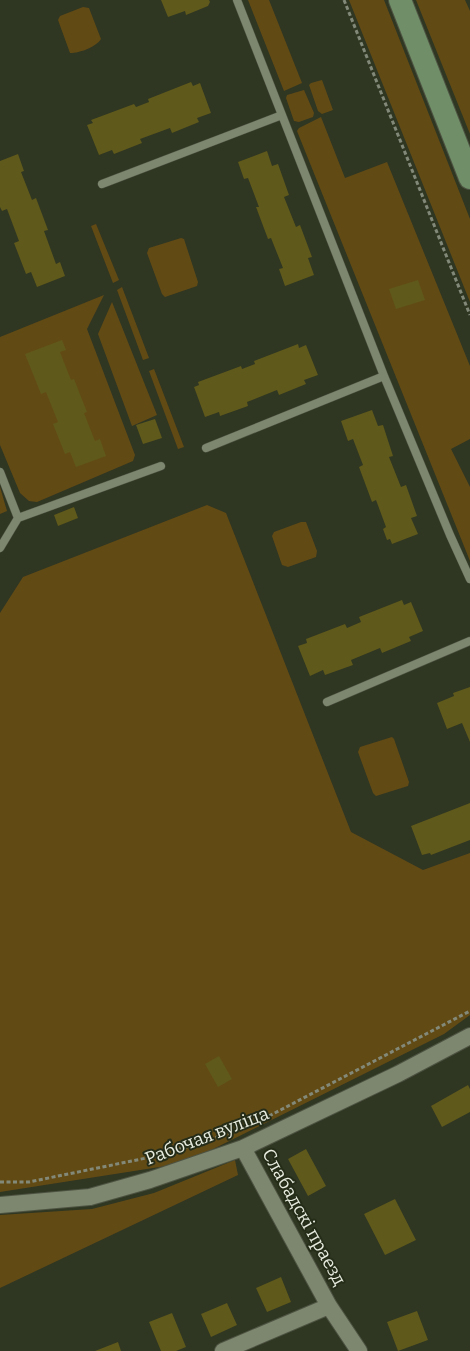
<svg xmlns="http://www.w3.org/2000/svg" width="470" height="1351" viewBox="0 0 470 1351" font-family="Bitter,serif">
<style>
.green{fill:#624a15}
.building{fill:#5f591b}
.lines{fill:none;stroke-linecap:round;stroke-linejoin:round}
.lane-casing{stroke:#4d5341;stroke-width:9}
.street-casing{stroke:#4d5341;stroke-width:18}
.secondary-casing{stroke:#4d5341;stroke-width:24}
.path{stroke:#838978;stroke-width:3;stroke-dasharray:4 2.5;stroke-linecap:butt}
.lane{stroke:#7d866f;stroke-width:8}
.street{stroke:#7d866f;stroke-width:16}
.secondary{stroke:#708f68;stroke-width:22}
.labels{text-anchor:middle;stroke-width:4;stroke-linejoin:round;paint-order:stroke}
.street-label{font-size:18px;fill:#e7ecdf;stroke:#252c18}
</style>
<rect width="100%" height="100%" fill="#2f3622"/>
<path class="green" d="M248,0h21l33,83 -18,8z
M349,0h35l86,219v83z
M416,0h49l5,11v123z
M83,7l6,1 12,31c-5,8 -21,14 -31,14l-12,-33 2,-4z
M322,80l11,30 -11,4 -4,-3 -9,-26 2,-2z
M304,90l10,23 -1,4 -14,5 -5,-1 -8,-23 1,-3z
M321,117l24,61 42,-16 83,204v73l-19,10 19,38v74l-173,-430 2,-3z
M96,224l23,56 -6,3 -22,-57z
M181,238l3,1 14,43 -1,4 -32,11 -3,-3 -15,-41 2,-5z
M122,287l27,71 -6,2 -26,-70z
M104,295l-17,34 48,126 -2,6 -96,41 -8,-1 -9,-8 -20,-48v-108z
M112,302l45,113 -25,11 -34,-92z
M154,369l30,78 -6,2 -29,-78z
M0,487l7,24 -7,3z
M207,505l19,8 125,319 72,38 47,-17v162l-26,19 -259,129 -185,29v-579l23,-36z
M301,522h5l11,29 -1,6 -28,10 -6,-2 -10,-29 2,-4z
M392,737l2,2 15,43 -1,4 -32,10 -3,-3 -15,-41 2,-5z
M235,1160l3,15 -238,113v-73l92,-6 62,-16z"/>
<path class="building" d="M161,0h48l1,2 -2,4 -22,9 -1,-4 -17,6z
M191,82l2,4 7,-3 11,30 -14,5 2,4 -27,11 -2,-5 -30,11 2,4 -28,11 -2,-4 -13,5 -12,-30 6,-2 -2,-3 43,-16 2,3 13,-5 -1,-3z
M267,151l5,15 6,-2 11,31 -5,2 12,30 4,-2 12,32 -4,1 6,17 -29,11 -6,-17 4,-1 -12,-30 -3,1 -12,-32h3l-11,-29 -4,1 -6,-17z
M18,154l6,17 -3,1 11,28 4,-2 12,32 -4,1 12,33 4,-2 5,14 -28,11 -6,-15 -5,2 -12,-31 5,-2 -12,-32 -5,2 -2,-4v-46z
M418,280l7,20 -29,9 -7,-20z
M62,340l4,10 -6,2 11,28 3,-1 13,33 -3,1 11,28 5,-2 6,17 -30,11 -6,-15 -5,2 -12,-30 5,-2 -12,-30 -5,2 -16,-40z
M298,344l1,4 7,-3 12,30 -14,5 2,4 -27,11 -2,-5 -30,12 1,4 -28,10 -1,-4 -14,5 -11,-30 5,-2 -1,-3 43,-16 1,3 13,-5 -1,-3z
M372,410l6,16 5,-1 10,31 -4,1 12,30 5,-2 11,31 -6,2 7,16 -26,10 -2,-5 -3,1 -4,-11 3,-2 -10,-27 -4,2 -13,-35 4,-2 -10,-26 -5,2 -7,-20z
M155,419l7,19 -19,6 -7,-19z
M74,507l4,11 -20,8 -4,-11z
M402,600l2,5 7,-3 12,29 -14,6 2,4 -29,12 -2,-5 -29,12 2,5 -28,10 -2,-5 -13,6 -12,-30 9,-3 -1,-4 39,-15 2,4 14,-6 -2,-5z
M470,687v55l-8,-19 -15,6 -10,-26 17,-7 -1,-3z
M470,803v37l-39,15 -1,-2 -8,2 -11,-29z
M219,1056l13,23 -14,8 -13,-23z
M468,1085l2,4v23l-28,15 -11,-21z
M306,1149l20,37 -18,10 -20,-37z
M395,1199l21,41 -31,15 -21,-41z
M281,1277l10,25 -24,10 -11,-24z
M227,1303l10,22 -26,12 -10,-23z
M417,1311l11,29 -30,11 -11,-29z
M172,1313l14,34 -10,4h-15l-12,-29z
M118,1342l3,9h-26z"/>
<g class="lines">
<defs>
<path id="lane" d="M237,0l147,376 66,159 20,44
M102,184l180,-69
M206,448l178,-72
M0,472l18,46 -18,30
M18,518l143,-52
M327,702l143,-61"/>
<path id="street" d="M243,1148l86,158 30,45
M0,1205l90,-8 60,-17 93,-32 155,-74 72,-38
M223,1351l106,-45"/>
<path id="secondary" d="M400,0l70,178"/>
</defs>
<use href="#lane" class="lane-casing"/>
<use href="#street" class="street-casing"/>
<use href="#secondary" class="secondary-casing"/>
<path class="path" d="M344,0l126,315
M269,1116l201,-105
M0,1182h29l132,-27 85,-27"/>
<use href="#lane" class="lane"/>
<use href="#street" class="street"/>
<use href="#secondary" class="secondary"/>
</g>
<g class="labels">
<g class="street-label">
<text transform="translate(207 1136) rotate(-21)" y="6">Рабочая вуліца</text>
<text transform="translate(304 1217) rotate(61)" y="6">Слабадскі праезд</text>
</g>
</g>
</svg>
